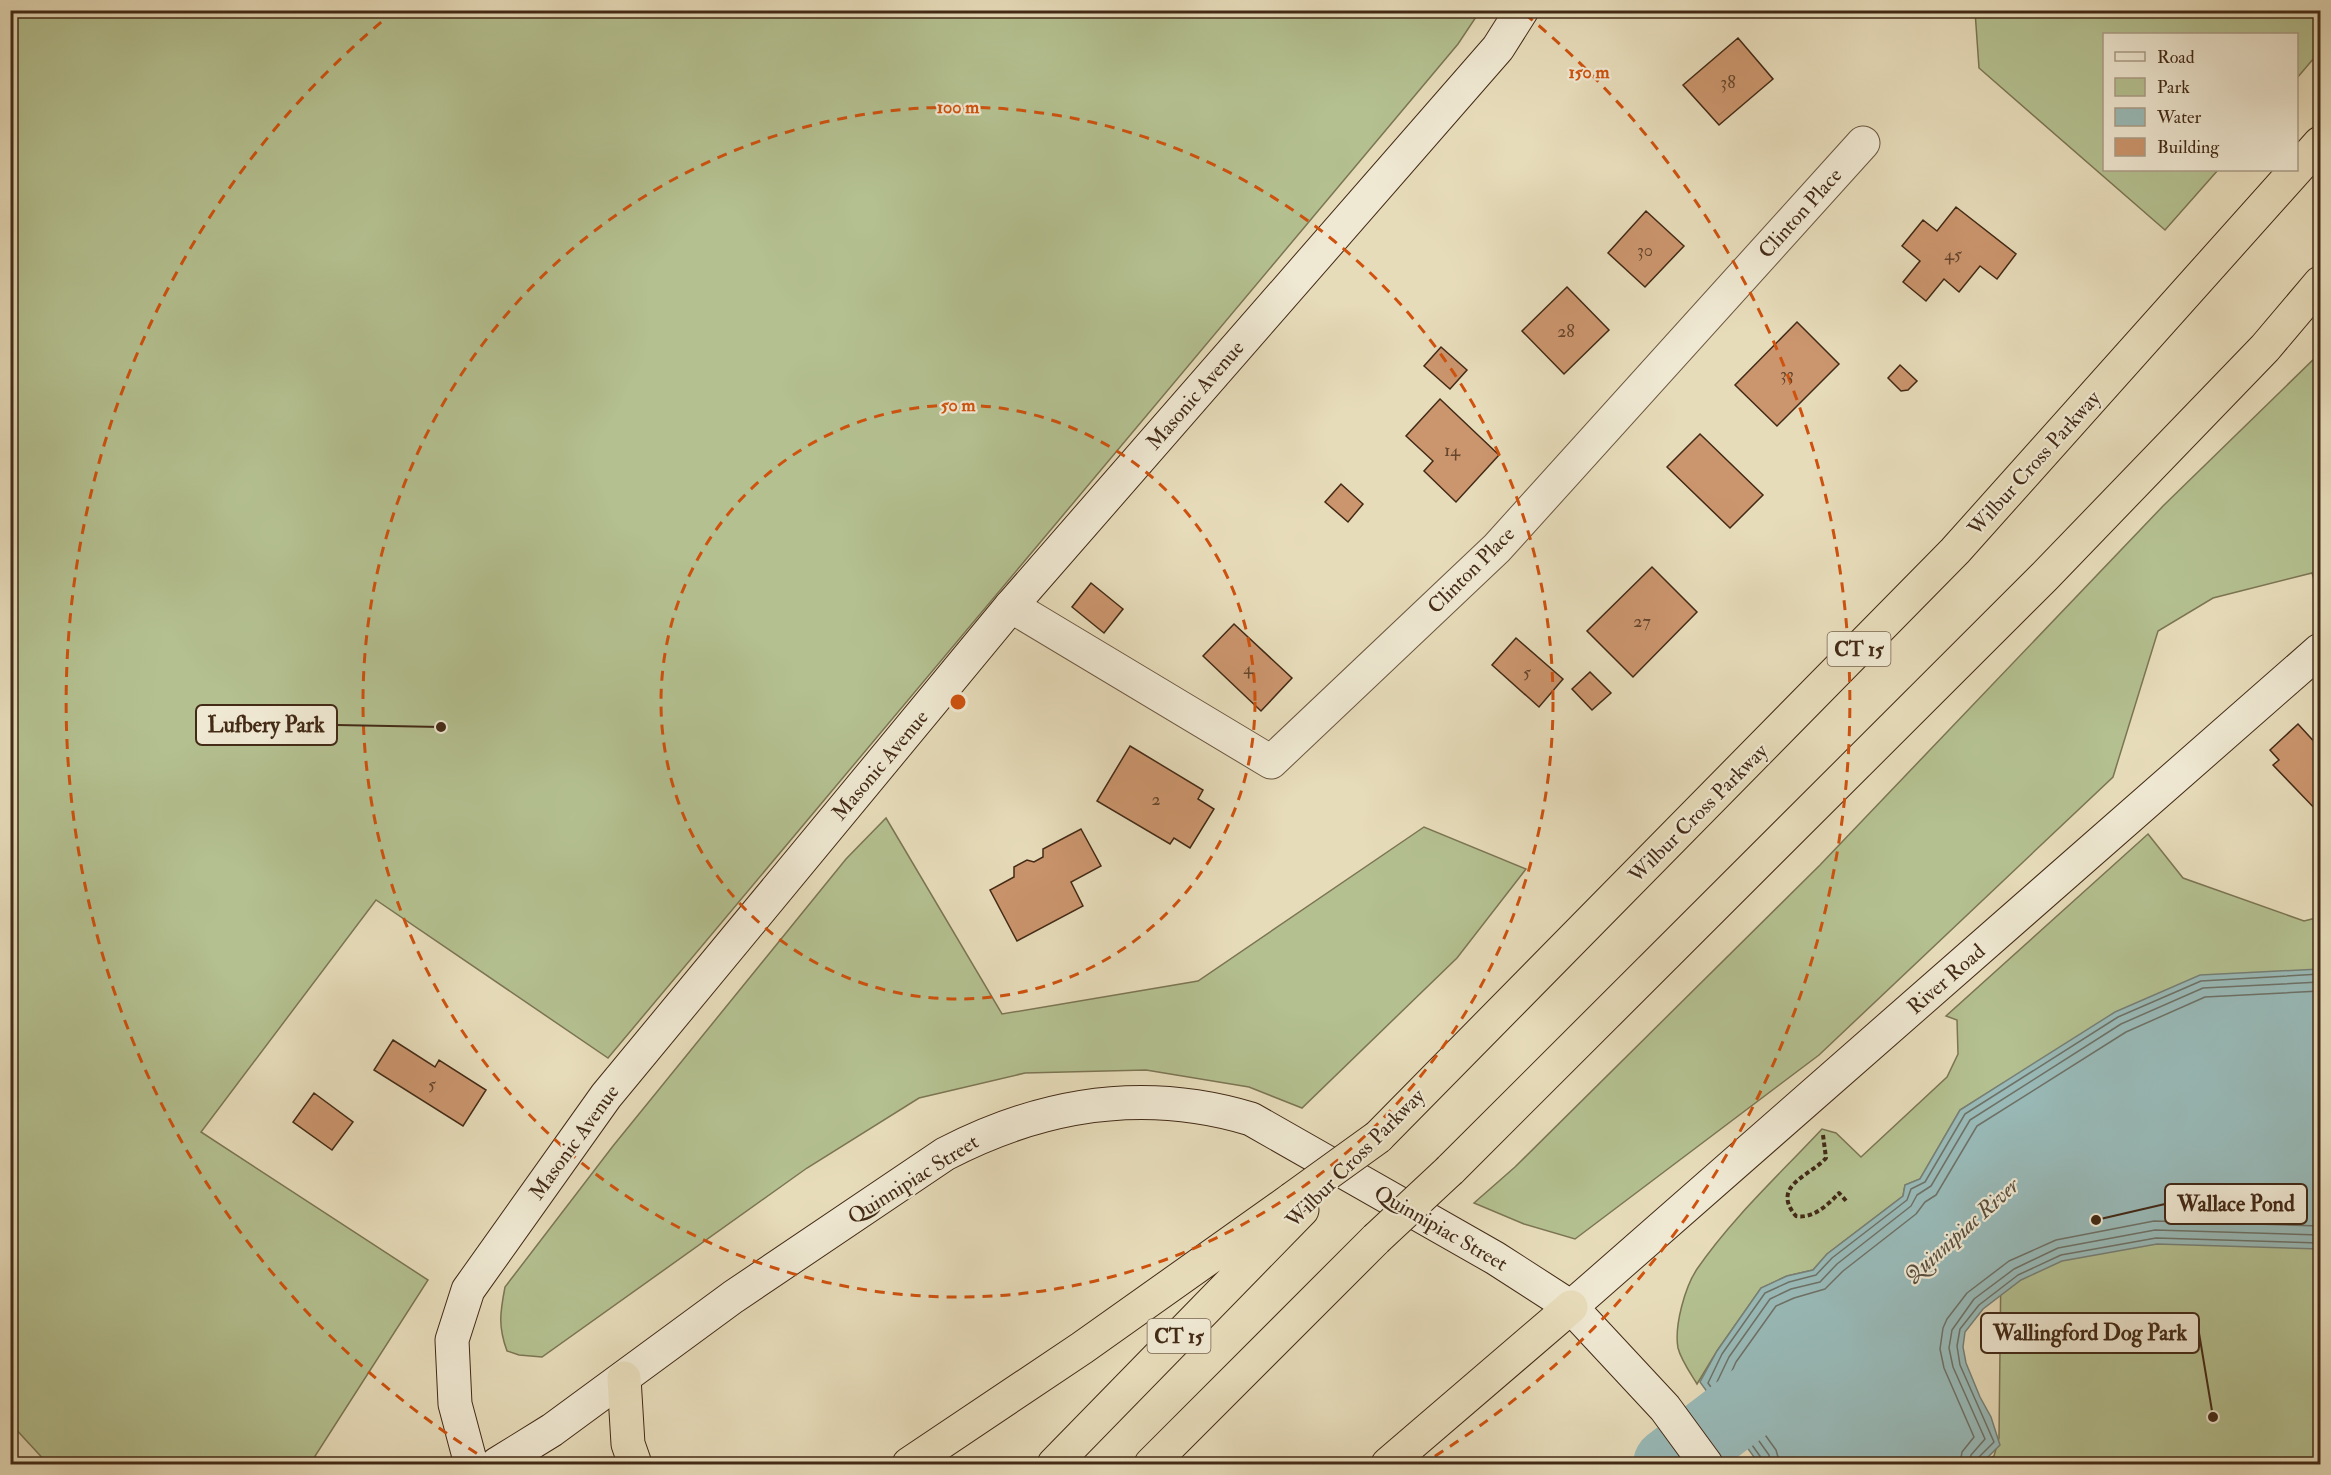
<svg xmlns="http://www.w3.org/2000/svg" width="2331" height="1475" viewBox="0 0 2331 1475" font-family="'IM FELL Double Pica',serif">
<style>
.green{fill:#b4c090;stroke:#7c7553;stroke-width:1.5}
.water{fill:#99bab8;stroke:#778077;stroke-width:1.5}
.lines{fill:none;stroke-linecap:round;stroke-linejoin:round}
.shore{stroke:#6e7267;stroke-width:1.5}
.river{stroke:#99bab8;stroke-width:72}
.building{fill:#cb956d;stroke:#432a16;stroke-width:1.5}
.street-casing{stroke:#6c563f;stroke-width:35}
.secondary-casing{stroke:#432a16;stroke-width:35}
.highway-casing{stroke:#432a16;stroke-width:35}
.path{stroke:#432a16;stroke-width:4;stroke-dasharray:4.5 3;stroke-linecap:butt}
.street{stroke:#efe8d2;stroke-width:33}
.secondary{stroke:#efe8d2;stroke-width:33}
.highway{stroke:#e7dcba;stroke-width:33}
.highway-bridge-casing{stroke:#432a16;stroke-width:35;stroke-linecap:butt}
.highway-bridge{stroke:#e7dcba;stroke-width:33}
.ring{fill:none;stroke:#cf520e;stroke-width:3;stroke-dasharray:10 8}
.labels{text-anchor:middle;stroke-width:4.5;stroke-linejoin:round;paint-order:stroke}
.number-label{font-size:18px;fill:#65452c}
.shield{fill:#efe8d2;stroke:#77634e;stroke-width:1.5}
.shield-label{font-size:20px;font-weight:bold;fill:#432a16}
.street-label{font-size:21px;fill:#432a16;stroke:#efe8d2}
.water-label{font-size:22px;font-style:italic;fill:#584e3e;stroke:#efe8d2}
.centre{fill:#cf520e;stroke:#efe8d2;stroke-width:3}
.ring-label{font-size:18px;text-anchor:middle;font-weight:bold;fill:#cf520e;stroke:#efe8d2;stroke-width:4.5;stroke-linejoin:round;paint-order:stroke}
.leader{fill:none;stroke:#432a16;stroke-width:2}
.callout-dot{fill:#432a16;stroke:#efe8d2;stroke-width:2}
.callout{fill:#efe8d2;stroke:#432a16;stroke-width:2}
.callout-label{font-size:22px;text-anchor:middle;font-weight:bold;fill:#432a16}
</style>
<rect width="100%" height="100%" fill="#e7dcba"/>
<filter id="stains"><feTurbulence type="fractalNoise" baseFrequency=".00333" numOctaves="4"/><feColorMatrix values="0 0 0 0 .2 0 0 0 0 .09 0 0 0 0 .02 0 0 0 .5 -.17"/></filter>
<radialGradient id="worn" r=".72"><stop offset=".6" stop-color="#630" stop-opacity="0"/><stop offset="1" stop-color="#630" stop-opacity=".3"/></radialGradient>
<path class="green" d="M11,10l1469,1 -22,33 -850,1014 -232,-158 -175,232 227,148 -118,184h-262l-37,-40z
M1975,11h345v40l-23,27 -1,-44h-192v136h114l-53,60 -186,-162z
M2320,353v245l-8,-25 -99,25 -55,33 -45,146 -294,278 -244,184 -51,-15 -50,-21 41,-36 305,-302 343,-359z
M886,818l116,196 196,-33 226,-154 102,42 -69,89 -155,150 -53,-21 -103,-17 -121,3 -106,25 -112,70 -265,189 -23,-2 -12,-4c-9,-25 -7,-38 -2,-64l108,-141 233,-287z
M2148,834l35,44 121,43 16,-4v547h-342l16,-8 5,-18 4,-355 -43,27 -40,69 -15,6 -2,11 -76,58 -14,16 -26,6 -26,12 -44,63 -20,33c-6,-10 -16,-24 -19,-36 -4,-22 7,-61 19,-79 35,-51 83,-95 125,-140l14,4 25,24 86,-80 11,-23 -1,-34 -11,-4z"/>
<path class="water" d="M2320,969v280l-163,-5 -95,17 -41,19 -38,29 -18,23 -2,15 3,16 14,34 11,20 9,28 -18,18 -4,1h-219l-59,-82 17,-31 44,-63 26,-12 26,-6 14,-16 76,-58 2,-11 15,-6 40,-69 155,-98 85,-37z"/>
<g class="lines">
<path class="shore" d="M1763,1464l-1,-5 -54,-76 14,-29 43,-61 24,-11 27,-7 16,-17 75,-58 4,-11 14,-7 40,-68 153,-97 83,-36 119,-7
M1771,1464l-2,-9 -52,-73 12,-25 41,-58 21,-10 29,-7 17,-18 74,-58 6,-11 14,-9 39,-66 151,-96 82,-36 117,-6
M1780,1464l-4,-14 -49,-68 9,-20 40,-56 18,-8 31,-9 18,-18 73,-57 9,-12 11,-7 41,-69 149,-94 79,-35 115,-6
M1960,1464l2,-12 12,-15 -30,-69 -4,-19 3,-21 4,-9 20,-26 42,-32 47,-21 98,-19 166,5
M1969,1464l2,-9 14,-16 -32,-72 -4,-19 3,-18 22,-31 40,-30 44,-21 97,-18 165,5
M1976,1464l2,-6 16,-16 -34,-77 -3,-19 3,-17 19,-24 39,-30 43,-20 95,-17 164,5"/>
<path class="river" d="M1669,1464l202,-154 74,-66"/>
</g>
<path class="building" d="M1738,38l35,41 -54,46 -36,-40z
M1956,207l60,47 -19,25 -17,-13 -21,26 -15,-13 -18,22 -23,-19 17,-21 -18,-15 21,-26 14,11z
M1646,211l38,35 -39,41 -37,-34z
M1567,287l42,43 -45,44 -42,-43z
M1797,322l42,42 -62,62 -42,-41z
M1441,347l26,23 -17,19 -26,-23z
M1900,365l17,16 -9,9 -7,1 -13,-13z
M1440,399l59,56 -43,47 -32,-31 9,-10 -27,-25z
M1700,434l63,61 -33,33 -63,-61z
M1341,484l22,20 -15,18 -23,-20z
M1652,567l45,45 -64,65 -46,-46z
M1091,583l32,26 -19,24 -32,-26z
M1234,624l58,54 -31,33 -58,-55z
M1516,638l47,41 -24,28 -47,-42z
M1590,672l21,21 -19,17 -20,-21z
M2298,724l22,24v66l-47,-49 6,-5 -9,-10z
M1130,746l73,44 -5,9 16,10 -24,39 -16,-10 -4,6 -73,-43z
M1081,829l20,37 -30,16 12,24 -66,35 -27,-51 24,-13v-10l13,-7 7,2 9,-5v-8z
M393,1040l42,27 4,-7 47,30 -23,36 -89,-56z
M314,1093l39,29 -21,28 -39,-28z"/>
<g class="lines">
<defs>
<path id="street" d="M1011,606l260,156 226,-214 366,-405"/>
<path id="secondary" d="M1571,1307l749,-657
M471,1464l-16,-60 -3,-64 16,-50 138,-194 405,-490 487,-558 24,-38
M497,1464l55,-34 181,-133 212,-143c98,-51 200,-67 306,-35l244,139 76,49 94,101 41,56"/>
<path id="highway" d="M1378,1137l577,-586 365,-408
M1450,1170l594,-593 221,-229 55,-65
M624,1378l4,66 7,20
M909,1464l173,-116 210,-149
M1054,1464l248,-254
M1151,1464l225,-225
M1388,1464l183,-157"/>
</defs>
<use href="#street" class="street-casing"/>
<use href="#secondary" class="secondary-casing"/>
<use href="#highway" class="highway-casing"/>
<path class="path" d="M1823,1135l3,23c-16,18 -56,28 -30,58 17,3 32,-11 43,-23l9,10"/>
<use href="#street" class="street"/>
<use href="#secondary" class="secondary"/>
<use href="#highway" class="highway"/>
<defs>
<path id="highway-bridge" d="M1292,1199l86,-62
M1376,1239l74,-69"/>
</defs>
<use href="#highway-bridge" class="highway-bridge-casing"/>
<use href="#highway-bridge" class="highway-bridge"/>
</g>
<g class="ring">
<circle cx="958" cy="702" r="297"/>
<circle cx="958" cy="702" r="595"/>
<path d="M492 1463A892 892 0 0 1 391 14M1525 14A892 892 0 0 1 1424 1463"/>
</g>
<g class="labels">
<g class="number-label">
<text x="1728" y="88">38</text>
<text x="1645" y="256">30</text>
<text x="1953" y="260">45</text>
<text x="1566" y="337">28</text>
<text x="1787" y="380">33</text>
<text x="1452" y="456">14</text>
<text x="1642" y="627">27</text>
<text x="1248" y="674">4</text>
<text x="1527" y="678">5</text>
<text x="1156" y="805">2</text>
<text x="432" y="1090">5</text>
</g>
<g class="shield">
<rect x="1827.5" y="632" width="63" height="34" rx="4.5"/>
<rect x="1147.5" y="1319" width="63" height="34" rx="4.5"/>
</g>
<g class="shield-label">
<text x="1859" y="656">CT 15</text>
<text x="1179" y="1343">CT 15</text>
</g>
<g class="street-label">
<text transform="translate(1800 213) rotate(-48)" y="7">Clinton Place</text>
<text transform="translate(1195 395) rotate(-49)" y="7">Masonic Avenue</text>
<text transform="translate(2034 463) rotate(-48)" y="7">Wilbur Cross Parkway</text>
<text transform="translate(1471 570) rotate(-45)" y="7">Clinton Place</text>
<text transform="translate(880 765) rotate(-50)" y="7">Masonic Avenue</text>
<text transform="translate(1698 813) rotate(-45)" y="7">Wilbur Cross Parkway</text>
<text transform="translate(1946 979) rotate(-41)" y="7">River Road</text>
<text transform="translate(574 1142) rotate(-54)" y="7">Masonic Avenue</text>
<text transform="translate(1355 1158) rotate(-45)" y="7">Wilbur Cross Parkway</text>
<text transform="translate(913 1179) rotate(-32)" y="7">Quinnipiac Street</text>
<text transform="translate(1441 1228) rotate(30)" y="7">Quinnipiac Street</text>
</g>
<g class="water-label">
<text transform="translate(1961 1230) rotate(-42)" y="8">Quinnipiac River</text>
</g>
</g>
<circle cx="958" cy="702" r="9" class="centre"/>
<g class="ring-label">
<text x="1589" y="78">150 m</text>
<text x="958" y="113">100 m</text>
<text x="958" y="411">50 m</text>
</g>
<path class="leader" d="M441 727L337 725M2096 1220L2165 1204M2213 1417L2199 1333"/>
<g class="callout-dot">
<circle cx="441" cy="727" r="6"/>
<circle cx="2096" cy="1220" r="6"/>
<circle cx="2213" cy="1417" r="6"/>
</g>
<g class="callout">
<rect x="196" y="705" width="141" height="40" rx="6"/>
<rect x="2165" y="1184" width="142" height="40" rx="6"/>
<rect x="1981" y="1313" width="218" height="40" rx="6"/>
</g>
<g class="callout-label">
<text x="266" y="732">Lufbery Park</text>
<text x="2236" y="1211">Wallace Pond</text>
<text x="2090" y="1340">Wallingford Dog Park</text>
</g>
<rect width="2331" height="1475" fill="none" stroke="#e7dcba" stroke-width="36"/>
<rect x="12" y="12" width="2307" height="1451" fill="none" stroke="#432a16" stroke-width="3"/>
<rect x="18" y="18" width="2295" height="1439" fill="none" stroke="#432a16" stroke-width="1.5"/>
<rect x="2103" y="33" width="195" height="138" fill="#efe8d2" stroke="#aa9c87" stroke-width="1.5"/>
<rect x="2115" y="52" width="30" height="9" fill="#efe8d2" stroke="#aa9c87" stroke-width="1.5"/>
<text x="2157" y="63" font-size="18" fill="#432a16">Road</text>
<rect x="2115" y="78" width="30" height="18" fill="#b4c090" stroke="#aa9c87" stroke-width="1.5"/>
<text x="2157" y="93" font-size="18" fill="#432a16">Park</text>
<rect x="2115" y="108" width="30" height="18" fill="#99bab8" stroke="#aa9c87" stroke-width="1.5"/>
<text x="2157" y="123" font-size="18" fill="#432a16">Water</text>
<rect x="2115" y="138" width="30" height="18" fill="#cb956d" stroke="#aa9c87" stroke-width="1.5"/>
<text x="2157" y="153" font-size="18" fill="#432a16">Building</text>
<rect width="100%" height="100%" filter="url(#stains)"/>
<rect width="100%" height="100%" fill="url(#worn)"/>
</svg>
